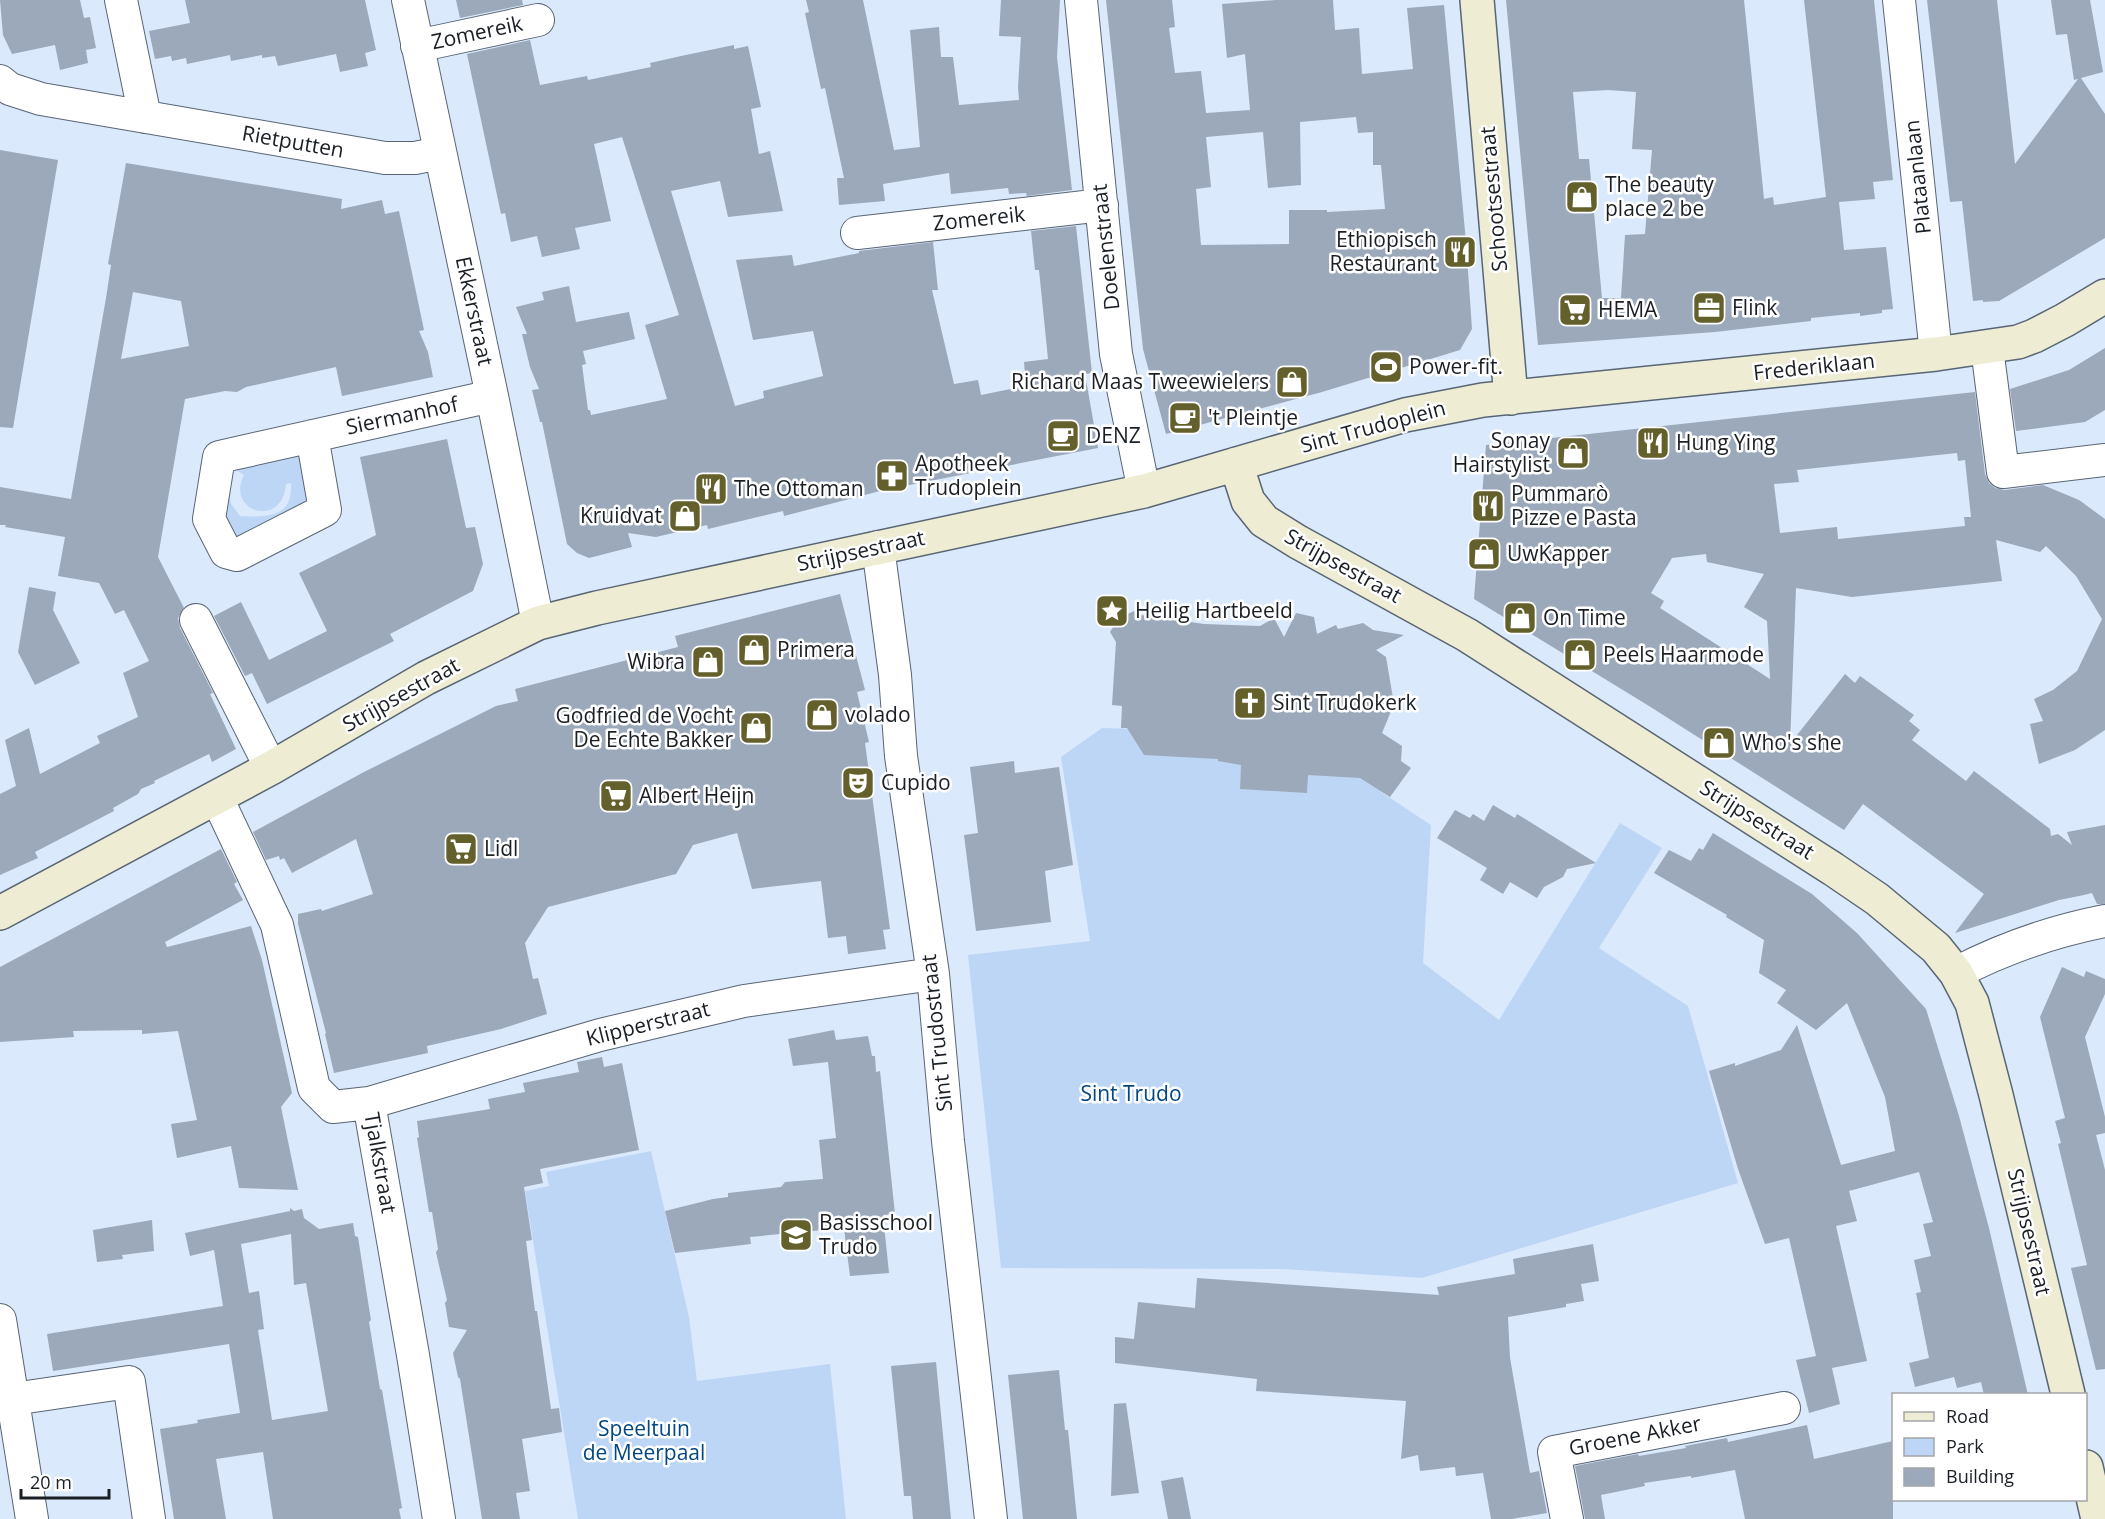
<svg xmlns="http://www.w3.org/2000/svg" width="2105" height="1519" viewBox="0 0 2105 1519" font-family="'Open Sans',sans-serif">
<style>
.green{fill:#bdd6f5}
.building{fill:#9ba9ba;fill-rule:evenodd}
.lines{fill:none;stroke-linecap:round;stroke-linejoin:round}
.street-casing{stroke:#586574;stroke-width:34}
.secondary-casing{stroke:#586574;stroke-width:36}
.street{stroke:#fff;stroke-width:32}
.secondary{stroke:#eeecd3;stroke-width:33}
.labels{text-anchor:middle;stroke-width:5;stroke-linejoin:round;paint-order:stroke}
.street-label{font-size:21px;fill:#1a1f25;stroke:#fff}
.poi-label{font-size:21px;fill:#1a1f25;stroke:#fff;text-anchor:start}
.park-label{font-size:21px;fill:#024684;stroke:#fff}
</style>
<rect width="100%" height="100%" fill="#dae9fb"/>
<path class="green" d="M297,454l3,2 12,44 -78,39 -15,-22 9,-30 3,17 9,12c26,1 53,3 51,-33l-5,1c-4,46 -61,27 -42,-9l-14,-9z
M1102,728l40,1 54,28h46l-2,32 69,-27 80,18 -8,12 50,33 -8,138 76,57 121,-197 42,25 -63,100 89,58 50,177 -316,95 -139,-9 -282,-1 -33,-313 122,-14 -29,-184z
M651,1151l38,166 8,64 133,-17 16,155h-268l-53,-328 24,-5 -3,-14z"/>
<path class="building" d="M0,0h80l4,18 6,-1 6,31 -10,2 2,13 -28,7 -5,-25 -43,9 -9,-19z
M185,0h180l11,50 -11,3 3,13 -28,6 -4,-18 -58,12 -3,-10 -13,2v-3l-31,6 -1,-6 -43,9 -1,-6 -14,3 -1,-5 -16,3 -6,-28 41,-8z
M456,0h66l1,5 -63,13z
M806,0h57l31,150 26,-3 -10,-117 29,-3 2,30h12l6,48 60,-5 -1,-13 3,-50 -22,-1 2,-36h59l-3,57 15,133 -45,6 -1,-3 -17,1 -1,-6 -57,6 -2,-21 -66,11 2,17 -46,4 -2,-27h7l-19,-90 -4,1 -16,-76 4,-1z
M1106,0h66l3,27 -6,1 6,45 26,-2 5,42 44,-3 -5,-56 -18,4 -5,-54 54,-4h57l2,30 24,-2 3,46 51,-5 -6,-61 37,-3 22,237 6,87 -12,21 -138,42 -156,42 -23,-85zM1356,117l2,16 15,-1v33h8l4,44 -58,3v-2h-38v34l-88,1 -5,-56 15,-2 -5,-50 57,-5 5,56 33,-3 -1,-63z
M1506,0h238l20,199 9,-2 1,8 52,-8 -22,-197h70l19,180 -20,2 2,17 -36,3 5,48 42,-3 7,62 -11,1v3l-22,3v-3l-49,5v3l-96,11 -177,13zM1608,90l28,2 -4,57 20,1 -7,84 -20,1 -4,63h-19l-13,-139h-10l-6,-67z
M1927,0h70l18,164 63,-85 -4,1 -7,-46 -11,1 -5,-35h39l13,72 -22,6 24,36v124l-106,63 -16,1v-2l-10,1 -11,-100 -12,1z
M530,40l10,45 47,-9 1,4 63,-13 -1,-4 31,-7 53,-11v4l14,-3 13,61 -10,2 8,45 11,-3 13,60 -55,6 -8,-36 -49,10 64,215 29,-8 -1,-7 60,-15 -10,-45 -60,9 -17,-80 56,-5 2,11 65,-13v-2l74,-9 5,48h-6l22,94 24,-4 3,15 45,-9 -2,-24 24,-3 -9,-89h-4l-4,-39 45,-5 16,147 -7,1 13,74 -214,42 -100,26 -1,-5 -75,18 -1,-4 -51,12 -28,-4 4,14 -43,11 -12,-5 -10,-9 -25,-122h-2l-8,-32 7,-1 -9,-22 -8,-33h5l-11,-27 28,-7 -2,-8 27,-6 7,36 53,-10 6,27 -52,12 3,13 -4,1 6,45h2l1,5 76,-16 -22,-74 34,-10 -57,-178 -28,7 17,77 -36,7 5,21 -38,8 -5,-21 -26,6 -6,-29 -4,1 -34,-160z
M0,150l58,10 -45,268 -13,-1z
M126,163l216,36 -1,10 41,-9 3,14 14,-3 25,119 -5,1 9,21 5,25 -91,19 -6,-29 -90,20 -9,5 -12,-1 -40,8 -27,158 26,51 -6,10 2,10 33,65 -3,1 26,55 -24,13 -3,-8 -55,27 1,2 -14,6 -3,5 -25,14 1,3 -79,41 3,6 -38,17v-81l16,-8 -11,-46 24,-12 11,46 60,-31 -3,-7 41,-19 -15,-44 26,-12 -25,-51 -9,4 -16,-31 -41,-7 7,-39 -60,-10 1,-2h-6v-38l71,12 35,-201 5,-33 -3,-1zM133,292l48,9 8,45 -68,13z
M2105,348v62l-20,12 -69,9 -6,-42 59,-19z
M1975,392l10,82 4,9 6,5 10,2 38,-5 36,15 26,19v211l-30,20 -36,14 -9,-40 13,-3 -9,-22 19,-9 24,-19 25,-52 -26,-43 -30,-30 -6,6 -44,-12 6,41 -150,16 -56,-9 -6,156 55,-70 10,9 5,-7 54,39 -5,6 11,9 -8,10 54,41 8,-10 76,58 1,7 7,-2 14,11 -5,-13 38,-7v79h-8l-5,-11 -8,2 -25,5 -104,33 29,-39 -121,-90 -19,26 -195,-124 -175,-107 12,-154zM1957,453l1,8 7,-1 6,57h-7l1,9 -127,13 -1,-12 -57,6 -6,-49 25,-2 -2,-12zM1706,554l1,8 57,12 -20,33 23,14 3,58 -110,-71 4,-7 -13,-8 21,-35z
M447,439l19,89 9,-1 8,37 -10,27 -83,43 4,7 -127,63 -15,-31 -7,3 -31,-60 27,-14 28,58 58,-29 -28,-58 77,-38 -16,-78z
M29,587l27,5 -3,18 27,53 -45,22 -17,-33z
M840,594l25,96 -8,2 12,50 -4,1 25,186 -7,1 3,19 -38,5 -2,-18 -18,2 -7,-57 -69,8 -15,-56 -44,12 -17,29 -128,33 -23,36 8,36 5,-1 9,36 -46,15 -74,17 1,7 -94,20 -9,-39 1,-1 -28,-109v-10l23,-5 1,2 51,-17 -17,-55 -64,34 -8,-15 -4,2 -1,-4 -13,4 -13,-28 111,-60 132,-66 22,-5 -3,-12 163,-42 -3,-11z
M1134,611l7,4 63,9 56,2 14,-8 10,19 12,-24 18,4 3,17 19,-9 2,4 25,-6 10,7 31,5 -28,15 10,7 8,47 -12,29 20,13 -1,15 10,7 -21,29 -30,-19 -52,-3 -1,18 -67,-4 1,-24 -23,-4v-2l-74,-4 -17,-27h-6l1,-22 -10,-1 4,-63 -6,-10 9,-14z
M1014,761l1,12 44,-6 14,98 -28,6 6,51 -75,9 -12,-96 14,-2 -8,-66z
M1493,805l22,13 2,-4 79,49 -29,6 -4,8 -19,10 -7,11 -27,-16 -7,12 -23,-14 7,-12 -50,-30 18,-28 15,8 3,-4 11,7z
M1713,833l99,61 45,39 69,76 33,107 30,112 39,167h-44l-3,-13 -24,6 -3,-11 -39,10 -6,-24 20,-5 -13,-65 5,-1 -7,-32 17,-4 -8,-32 10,-2 -14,-50 -70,19 8,30 -21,5 31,135 -35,7 8,36 -31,9 -13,-53 20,-4 -27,-118 -24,6 -27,-75 -29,-98 26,-8v3l46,-16 16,-25 44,140 54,-14 -10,-54 -38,-94 -31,27 -39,-27 9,-13 -27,-17 5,-33 -38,-23 1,-2 -73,-42 15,-23 22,11 8,-13 4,2z
M221,849l16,33 -3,2 9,16 -78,42 2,5 84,-21 11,34 30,133 -11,14 17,83 -59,-2 -8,-42 -54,12 -6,-34 26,-4 -19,-89 -36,3v-4l-69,1 1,6 -74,5v-75z
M2062,967l22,10 2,-6 19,8v15l-20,43 20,80v16l-9,2 9,35v199l-9,1 -25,-102 16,-3 -29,-121 3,-1 -6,-22 10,-3 -25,-101z
M834,1030l2,10 32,-4 4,20h3l1,16 4,-1 15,143 -12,1 6,58 -39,3 -6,-48 -94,9 1,7 -76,9 -10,-42 48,-12 15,-2v-4l53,-6 4,-5 38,-3 -4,-39 17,-2 -8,-76 -35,4 -5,-27z
M602,1057l2,10 18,-4 17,87 -99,19 3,14 -19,4 8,53 -6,1 9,70h2l14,98 8,-1 3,24 -40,7 8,52 -14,2 4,26h-38l-22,-140 -2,-2 -5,-24 14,-23 -18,-3 -4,-24 2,-3 -9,-39 -2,-9 2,-3 -6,-37h-3l-12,-74 2,-1 -2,-16 73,-12 -2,-10 37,-7 -2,-9 56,-11 -2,-10z
M290,1208l4,3 8,-2 2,9 15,11 34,-6 2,13 3,1 11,71 2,12 -2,2 11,67 2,1 20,118 -3,1 2,10h-128l-10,-67 -47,7 10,60h-52l-14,-90 38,-6 -1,-3 43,-7 -11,-69 -176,27 -6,-37 176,-28 -9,-56 -24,6 -5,-23 105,-22zM291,1234l3,51 12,-2 22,128 -56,9 -14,-90 6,-1 -5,-38 -10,2 -8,-49z
M152,1220l2,31 -32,4 1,4 -26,3 -4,-32z
M1593,1244l6,37 -18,3 3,17 -18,3v3l-58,10 2,41 20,115 9,-2 8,42 -35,6h-21l-8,-46 -27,3 -1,-9 -35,4 -2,-16 -17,4 5,-58 -150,-10 1,-12 -142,-16v-26l19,2 4,-37 57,6 2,-30 242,17 -2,-8 78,-13 -2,-15z
M936,1362l15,157h-38l-2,-23h-7l-13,-130z
M1059,1370l6,60h3l9,89h-54l-15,-144z
M1126,1403l13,90 -28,3 3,-92z
M1807,1425l7,34 79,-18v78h-148l-10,-49 -44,8v-2l-47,7 1,3 -44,9 4,24h-20l-10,-53 63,-12 1,2 47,-8 -1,-2 42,-8 1,4z
M1183,1477l8,42h-23l-7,-38z"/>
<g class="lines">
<defs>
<path id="street" d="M121,0l24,117
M408,0l84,396 46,227
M1081,0l35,354 28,137
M1899,0l37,354
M417,46l121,-26
M0,81l10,8 31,10 344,59h30l25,-5
M857,233l245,-28
M1987,348l16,124 102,-12
M312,436l13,74 -88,45 -11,-3 -17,-33 10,-62 273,-61
M878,547l17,128 6,81 32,218 15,167 43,378
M196,620l75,148
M217,798l60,127 37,163 19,19 36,-4 44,252 26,164
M1956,973c46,-24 98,-42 149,-52
M369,1103l231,-68 144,-34 189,-27
M0,1320l32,199
M13,1399l116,-17 20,137
M1567,1519l-13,-67 230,-44"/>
<path id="secondary" d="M1477,0l34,398
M1236,464l12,37 16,20 34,21 169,93 366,234 44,30 59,49 20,25 16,30 24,92 72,299
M0,913l271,-145 155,-90 112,-55 59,-15 547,-117 261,-76 78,-15 453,-46 82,-12 16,-6 31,-16 40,-24
M2086,1467l12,52"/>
</defs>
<use href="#street" class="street-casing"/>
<use href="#secondary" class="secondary-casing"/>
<use href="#street" class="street"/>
<use href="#secondary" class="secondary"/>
</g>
<defs>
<symbol id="shop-square" viewBox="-11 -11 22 22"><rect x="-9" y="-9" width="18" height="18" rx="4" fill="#64602c" stroke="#fff"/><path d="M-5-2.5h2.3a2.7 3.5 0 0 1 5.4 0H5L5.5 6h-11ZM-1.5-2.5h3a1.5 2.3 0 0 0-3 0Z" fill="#fff"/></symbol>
<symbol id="restaurant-square" viewBox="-11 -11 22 22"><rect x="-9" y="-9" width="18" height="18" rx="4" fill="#64602c" stroke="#fff"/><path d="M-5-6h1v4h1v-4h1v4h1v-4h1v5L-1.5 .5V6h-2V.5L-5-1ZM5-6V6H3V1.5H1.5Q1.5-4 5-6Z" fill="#fff"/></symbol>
<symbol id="office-square" viewBox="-11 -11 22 22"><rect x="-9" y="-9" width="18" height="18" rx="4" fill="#64602c" stroke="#fff"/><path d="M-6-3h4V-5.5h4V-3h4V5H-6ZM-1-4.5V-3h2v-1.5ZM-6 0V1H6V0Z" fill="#fff"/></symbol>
<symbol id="supermarket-square" viewBox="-11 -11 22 22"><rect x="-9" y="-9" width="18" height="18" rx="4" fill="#64602c" stroke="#fff"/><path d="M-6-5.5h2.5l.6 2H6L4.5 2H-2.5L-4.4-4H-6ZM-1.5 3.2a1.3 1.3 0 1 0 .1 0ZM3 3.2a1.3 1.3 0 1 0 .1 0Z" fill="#fff"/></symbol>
<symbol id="stadium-square" viewBox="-11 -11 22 22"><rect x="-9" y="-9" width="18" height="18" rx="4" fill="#64602c" stroke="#fff"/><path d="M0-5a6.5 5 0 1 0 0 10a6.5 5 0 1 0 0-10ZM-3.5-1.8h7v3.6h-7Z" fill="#fff"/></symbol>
<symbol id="cafe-square" viewBox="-11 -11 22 22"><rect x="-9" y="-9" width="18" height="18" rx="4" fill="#64602c" stroke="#fff"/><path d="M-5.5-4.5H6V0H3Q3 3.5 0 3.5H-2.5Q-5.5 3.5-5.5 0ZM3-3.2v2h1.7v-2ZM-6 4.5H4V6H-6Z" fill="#fff"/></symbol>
<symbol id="pharmacy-square" viewBox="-11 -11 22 22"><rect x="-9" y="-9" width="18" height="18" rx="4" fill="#64602c" stroke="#fff"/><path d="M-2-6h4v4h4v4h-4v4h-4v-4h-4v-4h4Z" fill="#fff"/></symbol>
<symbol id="sight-square" viewBox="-11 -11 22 22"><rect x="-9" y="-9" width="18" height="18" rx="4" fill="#64602c" stroke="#fff"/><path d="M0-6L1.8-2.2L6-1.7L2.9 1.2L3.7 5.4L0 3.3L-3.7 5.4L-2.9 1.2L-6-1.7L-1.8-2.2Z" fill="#fff"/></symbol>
<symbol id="church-square" viewBox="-11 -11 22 22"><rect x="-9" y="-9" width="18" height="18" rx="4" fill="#64602c" stroke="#fff"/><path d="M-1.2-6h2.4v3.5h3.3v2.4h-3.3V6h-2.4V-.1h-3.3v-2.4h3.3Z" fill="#fff"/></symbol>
<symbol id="theatre-square" viewBox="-11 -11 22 22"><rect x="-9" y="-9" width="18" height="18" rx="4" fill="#64602c" stroke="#fff"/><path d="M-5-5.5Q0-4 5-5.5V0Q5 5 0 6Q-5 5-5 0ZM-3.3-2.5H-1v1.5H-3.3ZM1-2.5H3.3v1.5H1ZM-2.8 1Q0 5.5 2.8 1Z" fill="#fff"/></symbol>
<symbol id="school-square" viewBox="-11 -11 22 22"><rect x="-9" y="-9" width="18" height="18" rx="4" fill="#64602c" stroke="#fff"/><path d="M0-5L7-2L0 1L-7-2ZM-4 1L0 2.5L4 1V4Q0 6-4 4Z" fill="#fff"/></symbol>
</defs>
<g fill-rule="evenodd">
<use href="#shop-square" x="1563" y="178" width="38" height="38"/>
<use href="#restaurant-square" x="1441" y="233" width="38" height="38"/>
<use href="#office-square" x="1690" y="289" width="38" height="38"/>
<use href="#supermarket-square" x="1556" y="291" width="38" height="38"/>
<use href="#stadium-square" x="1367" y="348" width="38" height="38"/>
<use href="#shop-square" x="1273" y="363" width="38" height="38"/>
<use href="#cafe-square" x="1166" y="399" width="38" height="38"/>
<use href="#cafe-square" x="1044" y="417" width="38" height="38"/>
<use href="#restaurant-square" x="1634" y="424" width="38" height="38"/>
<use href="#shop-square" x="1554" y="434" width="38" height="38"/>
<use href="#pharmacy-square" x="873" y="457" width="38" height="38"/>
<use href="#restaurant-square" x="692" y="470" width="38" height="38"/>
<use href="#restaurant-square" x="1469" y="487" width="38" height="38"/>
<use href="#shop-square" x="666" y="497" width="38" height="38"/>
<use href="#shop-square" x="1465" y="535" width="38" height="38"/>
<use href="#sight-square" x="1093" y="592" width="38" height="38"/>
<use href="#shop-square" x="1501" y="599" width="38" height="38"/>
<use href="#shop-square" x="735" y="631" width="38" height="38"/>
<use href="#shop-square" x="1561" y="636" width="38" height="38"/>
<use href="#shop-square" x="689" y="643" width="38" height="38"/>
<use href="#church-square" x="1231" y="684" width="38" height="38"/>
<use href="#shop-square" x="803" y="696" width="38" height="38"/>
<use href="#shop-square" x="737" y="709" width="38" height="38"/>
<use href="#shop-square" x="1700" y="724" width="38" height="38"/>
<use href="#theatre-square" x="839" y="764" width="38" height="38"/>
<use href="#supermarket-square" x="597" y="777" width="38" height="38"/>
<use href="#supermarket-square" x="442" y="830" width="38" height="38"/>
<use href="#school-square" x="777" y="1216" width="38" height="38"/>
</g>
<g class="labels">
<g class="street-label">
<text transform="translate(477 33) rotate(-12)" y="7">Zomereik</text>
<text transform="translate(293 142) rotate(10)" y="7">Rietputten</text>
<text transform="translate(1918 177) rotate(-96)" y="7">Plataanlaan</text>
<text transform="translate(1494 199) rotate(-95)" y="7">Schootsestraat</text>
<text transform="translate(979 219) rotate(-6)" y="7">Zomereik</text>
<text transform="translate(1106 247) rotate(-96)" y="7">Doelenstraat</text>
<text transform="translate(474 311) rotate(78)" y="7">Ekkerstraat</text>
<text transform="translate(1814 367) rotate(-6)" y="7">Frederiklaan</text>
<text transform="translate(402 416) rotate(-12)" y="7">Siermanhof</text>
<text transform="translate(1373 427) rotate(-15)" y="7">Sint Trudoplein</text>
<text transform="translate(861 551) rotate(-12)" y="7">Strijpsestraat</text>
<text transform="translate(1343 566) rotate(29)" y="7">Strijpsestraat</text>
<text transform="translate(401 695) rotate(-29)" y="7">Strijpsestraat</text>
<text transform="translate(1757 820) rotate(32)" y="7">Strijpsestraat</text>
<text transform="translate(648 1024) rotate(-14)" y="7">Klipperstraat</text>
<text transform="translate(937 1033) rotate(-96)" y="7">Sint Trudostraat</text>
<text transform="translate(380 1163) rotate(80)" y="7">Tjalkstraat</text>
<text transform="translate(2029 1232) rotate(77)" y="7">Strijpsestraat</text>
<text transform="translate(1635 1436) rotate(-11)" y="7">Groene Akker</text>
</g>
<g class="poi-label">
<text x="1605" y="192">The beauty<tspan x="1605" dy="24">place 2 be</tspan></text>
<text x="1437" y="247" text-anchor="end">Ethiopisch<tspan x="1437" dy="24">Restaurant</tspan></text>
<text x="1732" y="315">Flink</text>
<text x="1598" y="317">HEMA</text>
<text x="1409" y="374">Power-fit.</text>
<text x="1269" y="389" text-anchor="end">Richard Maas Tweewielers</text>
<text x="1208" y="425">'t Pleintje</text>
<text x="1086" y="443">DENZ</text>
<text x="1550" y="448" text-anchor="end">Sonay<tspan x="1550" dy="24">Hairstylist</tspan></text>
<text x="1676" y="450">Hung Ying</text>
<text x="915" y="471">Apotheek<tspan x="915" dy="24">Trudoplein</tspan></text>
<text x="734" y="496">The Ottoman</text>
<text x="1511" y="501">Pummarò<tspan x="1511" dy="24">Pizze e Pasta</tspan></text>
<text x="662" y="523" text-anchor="end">Kruidvat</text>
<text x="1507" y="561">UwKapper</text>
<text x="1135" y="618">Heilig Hartbeeld</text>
<text x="1543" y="625">On Time</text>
<text x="777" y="657">Primera</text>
<text x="1603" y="662">Peels Haarmode</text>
<text x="685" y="669" text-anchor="end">Wibra</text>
<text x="1273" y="710">Sint Trudokerk</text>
<text x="845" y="722">volado</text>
<text x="733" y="723" text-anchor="end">Godfried de Vocht<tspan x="733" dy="24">De Echte Bakker</tspan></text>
<text x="1742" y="750">Who's she</text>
<text x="881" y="790">Cupido</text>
<text x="639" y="803">Albert Heijn</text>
<text x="484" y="856">Lidl</text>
<text x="819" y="1230">Basisschool<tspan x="819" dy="24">Trudo</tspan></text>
</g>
<g class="park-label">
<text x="1131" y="1101">Sint Trudo</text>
<text x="644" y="1436">Speeltuin<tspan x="644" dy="24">de Meerpaal</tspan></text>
</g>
</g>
<rect x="1892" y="1393" width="195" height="108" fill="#ffffff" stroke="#a3a5a8" stroke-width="1.5"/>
<rect x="1904" y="1412" width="30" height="9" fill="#eeecd3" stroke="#a3a5a8" stroke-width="1.5"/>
<text x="1946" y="1423" font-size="18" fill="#1a1f25">Road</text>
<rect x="1904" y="1438" width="30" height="18" fill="#bdd6f5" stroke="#a3a5a8" stroke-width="1.5"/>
<text x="1946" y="1453" font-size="18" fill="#1a1f25">Park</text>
<rect x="1904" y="1468" width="30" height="18" fill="#9ba9ba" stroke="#a3a5a8" stroke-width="1.5"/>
<text x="1946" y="1483" font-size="18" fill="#1a1f25">Building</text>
<path d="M21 1489v9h88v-9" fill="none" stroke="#1a1f25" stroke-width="3"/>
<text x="30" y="1489" font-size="18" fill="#1a1f25" stroke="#ffffff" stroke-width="4.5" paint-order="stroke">20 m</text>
</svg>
